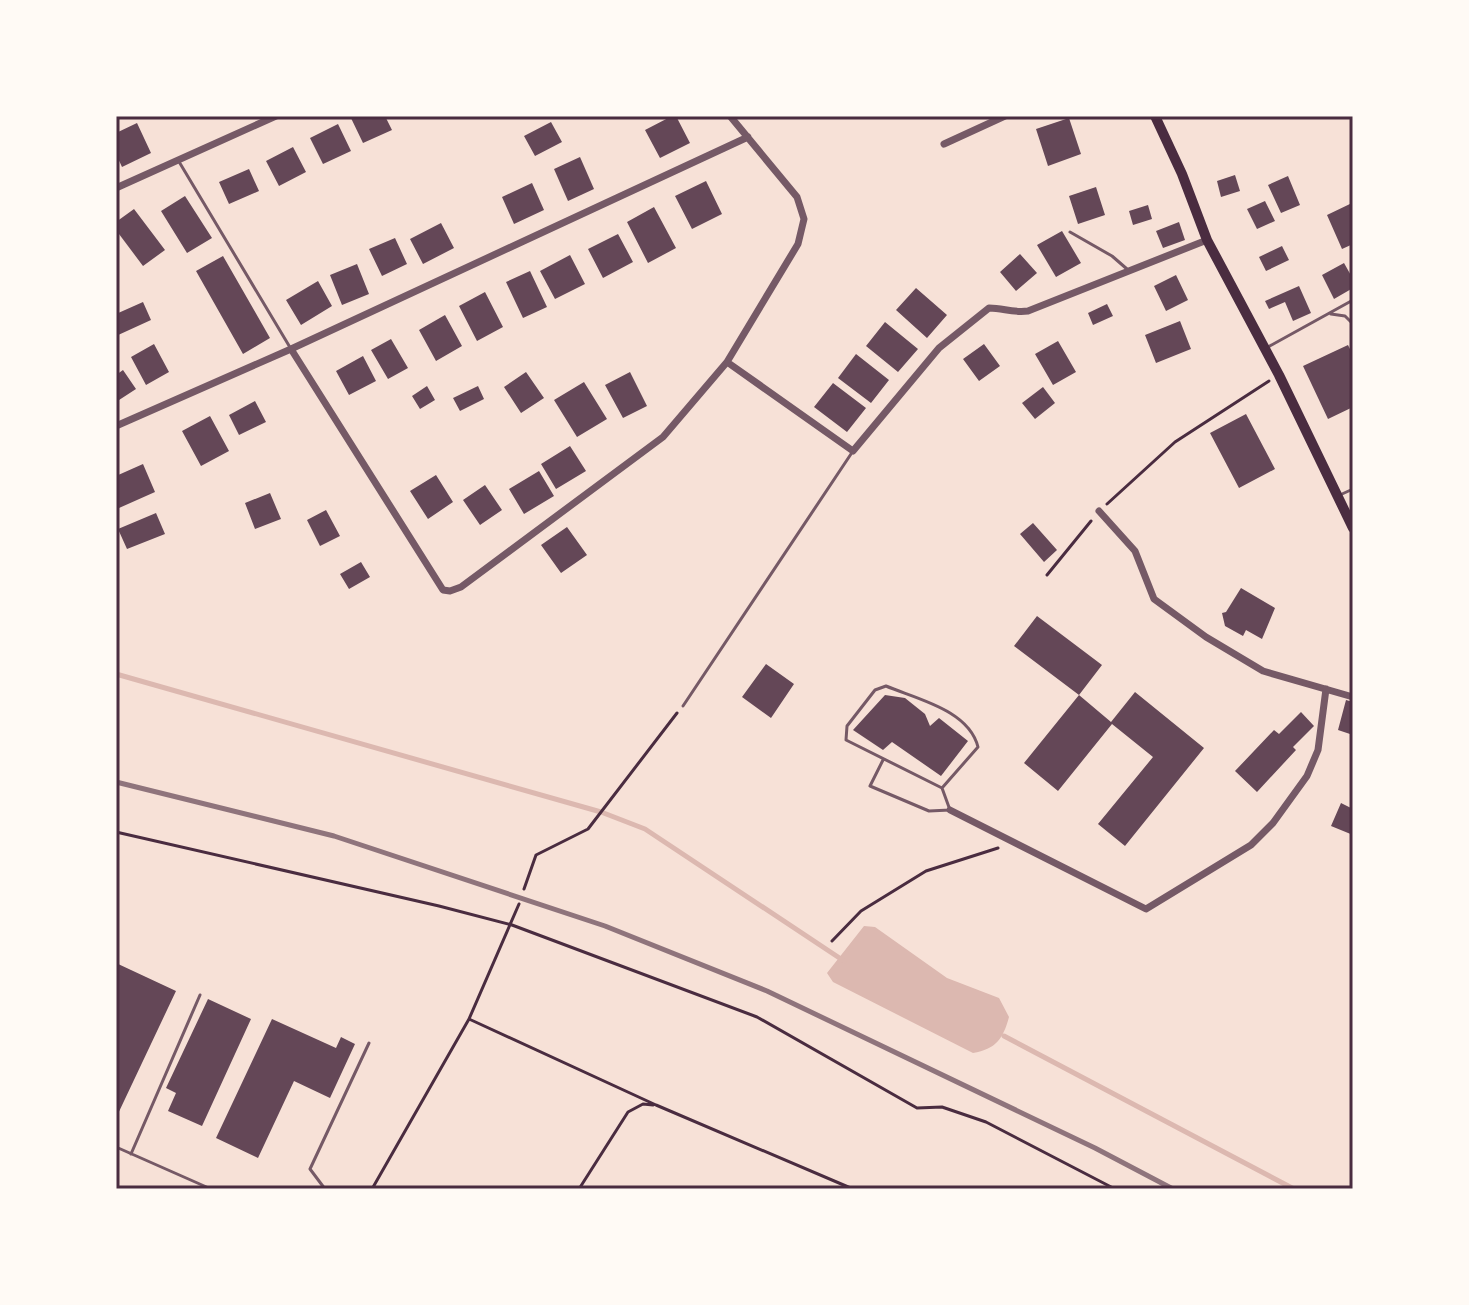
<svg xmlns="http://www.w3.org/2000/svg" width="1469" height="1305" viewBox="0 0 1469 1305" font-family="'PT Sans',sans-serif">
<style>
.water{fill:#dcb8b0}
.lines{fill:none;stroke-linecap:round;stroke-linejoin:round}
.stream{stroke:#dcb8b0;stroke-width:5}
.building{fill:#644757}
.path{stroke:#4a2c40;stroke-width:3}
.service{stroke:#755966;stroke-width:3}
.minor{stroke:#755966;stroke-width:7}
.secondary{stroke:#4a2c40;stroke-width:10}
.rail{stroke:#8f747c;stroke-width:5}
.neatline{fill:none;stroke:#4a2c40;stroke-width:3}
</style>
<rect width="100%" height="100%" fill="#f7e1d7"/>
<path class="water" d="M864,926l11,1 72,51 52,20 10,19c-6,22 -13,32 -36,36l-140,-71 -6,-9z"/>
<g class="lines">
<path class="stream" d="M116,674l485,138 44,17 199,132
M1004,1036l290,153"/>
</g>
<path class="building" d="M350,116h35l7,14 -29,13z
M672,116h4l14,27 -30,15 -15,-28z
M1069,118l12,36 -33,12 -12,-37z
M551,122l11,20 -27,14 -11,-20z
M137,123l14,30 -29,14 -6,-13v-21z
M338,124l13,27 -28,13 -13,-26z
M293,147l13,25 -27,14 -13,-25z
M580,157l14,32 -26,12 -14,-32z
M249,169l10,22 -30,13 -10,-22z
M1235,175l5,16 -19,6 -4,-16z
M1288,176l12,29 -19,8 -13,-28z
M706,181l16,33 -30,15 -17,-33z
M532,183l12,27 -30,14 -12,-27z
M1096,187l9,28 -27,9 -9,-28z
M185,196l27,42 -25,15 -26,-42z
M1265,201l10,20 -18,8 -10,-20z
M1352,203l1,41 -11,5 -15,-34z
M1148,205l4,14 -19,6 -4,-14z
M654,207l22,41 -28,15 -21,-41z
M134,209l31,41 -22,16 -27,-36v-8z
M1179,222l6,18 -22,8 -7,-17z
M441,223l13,25 -31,16 -13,-25z
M1062,231l19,32 -25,14 -19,-32z
M618,234l15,28 -30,16 -15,-29z
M395,238l12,26 -25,12 -13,-27z
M1282,246l7,14 -23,11 -7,-14z
M1020,254l17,19 -21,18 -16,-19z
M570,255l15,29 -30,15 -15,-28z
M223,256l47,82 -27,16 -47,-83z
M1344,263l9,16v9l-19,11 -12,-24z
M357,264l12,30 -27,11 -12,-30z
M530,271l17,36 -24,11 -17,-36z
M1176,275l12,25 -22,11 -12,-25z
M318,281l14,25 -31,19 -15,-25z
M1299,286l12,27 -18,8 -8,-19 -16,7 -4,-8z
M916,288l31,27 -20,23 -31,-28z
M485,292l18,35 -26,14 -18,-35z
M143,302l8,18 -35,16v-22z
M1107,304l6,12 -20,9 -5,-12z
M445,315l17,31 -26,15 -17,-31z
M1180,321l11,28 -35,14 -11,-28z
M885,322l33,27 -20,23 -32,-26z
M391,339l17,29 -20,11 -17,-29z
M1058,341l18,31 -23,13 -18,-31z
M154,344l15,28 -23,13 -15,-28z
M984,344l16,22 -21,15 -16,-22z
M1348,345l5,10v52l-25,12 -25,-53z
M856,354l33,26 -18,23 -33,-25z
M363,356l13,25 -27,14 -13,-24z
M123,370l13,19 -20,13v-27z
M526,372l18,26 -23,15 -17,-26z
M630,372l17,34 -24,12 -18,-33z
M584,382l23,37 -30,18 -23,-37z
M833,383l33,25 -19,24 -33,-25z
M427,386l8,14 -15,9 -8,-13z
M478,386l6,13 -24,12 -7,-13z
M1043,387l12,16 -20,16 -13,-16z
M255,401l11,21 -27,13 -10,-20z
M1246,414l29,55 -36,19 -29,-55z
M210,416l19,35 -28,15 -19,-35z
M570,446l16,25 -30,18 -15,-25z
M143,464l12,28 -36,16 -3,-8v-24z
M539,471l15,25 -30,18 -15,-25z
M436,475l17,27 -25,17 -18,-28z
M485,485l17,25 -22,15 -17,-25z
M270,493l11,26 -26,10 -10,-26z
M326,510l14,26 -20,10 -13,-26z
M156,513l9,21 -38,15 -9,-20z
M1033,523l24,27 -13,12 -24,-28z
M567,527l20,28 -26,18 -20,-28z
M361,562l9,15 -21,12 -9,-15z
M1241,588l34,20 -13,31 -16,-9 -3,6 -18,-10 -3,-13 4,-1z
M1037,616l65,49 -23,30 32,27 24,-30 69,56 -79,98 -27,-22 55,-67 -41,-33 -54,67 -34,-28 55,-68 -65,-49z
M766,664l28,20 -23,34 -29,-21z
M885,695l20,3 20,16 5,12 9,-8 29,23 -27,35 -49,-34 -9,8 -30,-20z
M1346,700l7,2v33l-15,-5z
M1301,712l13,14 -21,21 3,3 -39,42 -22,-21 39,-41 5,4z
M1341,803l12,6v26l-22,-9z
M116,963l60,28 -60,127z
M208,999l43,20 -49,107 -34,-15 8,-18 -10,-5z
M272,1019l64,29 5,-11 14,7 -25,54 -36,-17 -36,77 -42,-20z"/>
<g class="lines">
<path class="path" d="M1107,504l68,-62 94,-61
M1047,575l44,-54
M116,832l323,74 73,19 245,92 160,91 25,-1 44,15 129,67
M524,889l12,-34 52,-26 89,-116
M832,941l29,-30 65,-40 72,-23
M469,1019l187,86 197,84
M372,1189l97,-170 50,-115
M579,1189l49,-77 15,-8 10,1"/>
<path class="service" d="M178,160l113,189
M1070,232l42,24 15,13
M1331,314l14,2 8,8
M1268,347l85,-47
M1342,494l11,-5
M683,706l170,-255
M883,760l-13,26 59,25 21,-1 -8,-22 -96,-48 1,-14 28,-36 11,-4c31,13 83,24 92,61l-36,41
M116,1147l95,42
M131,1154l69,-159
M325,1189l-15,-20 59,-126"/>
<path class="minor" d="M944,144l61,-28
M116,188l160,-72
M291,349l152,241 7,1 11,-4 202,-150 64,-75 71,-118 6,-25 -7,-22 -67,-81
M727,362l126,89 86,-103 50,-40c15,0 22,5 39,3l179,-71
M116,426l175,-77 457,-212
M1099,511l36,40 19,48 52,38 57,34 90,26
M950,810l196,99 105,-64 22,-22 34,-47 11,-26 8,-61"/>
<path class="secondary" d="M1155,116l27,58 25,66 72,135 74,153"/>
<path class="rail" d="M116,782l218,54 271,90 162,65 328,157 78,41"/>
</g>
<rect width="1469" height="1305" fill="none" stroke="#fffaf5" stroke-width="236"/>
<rect x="118" y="118" width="1233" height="1069" class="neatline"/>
</svg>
